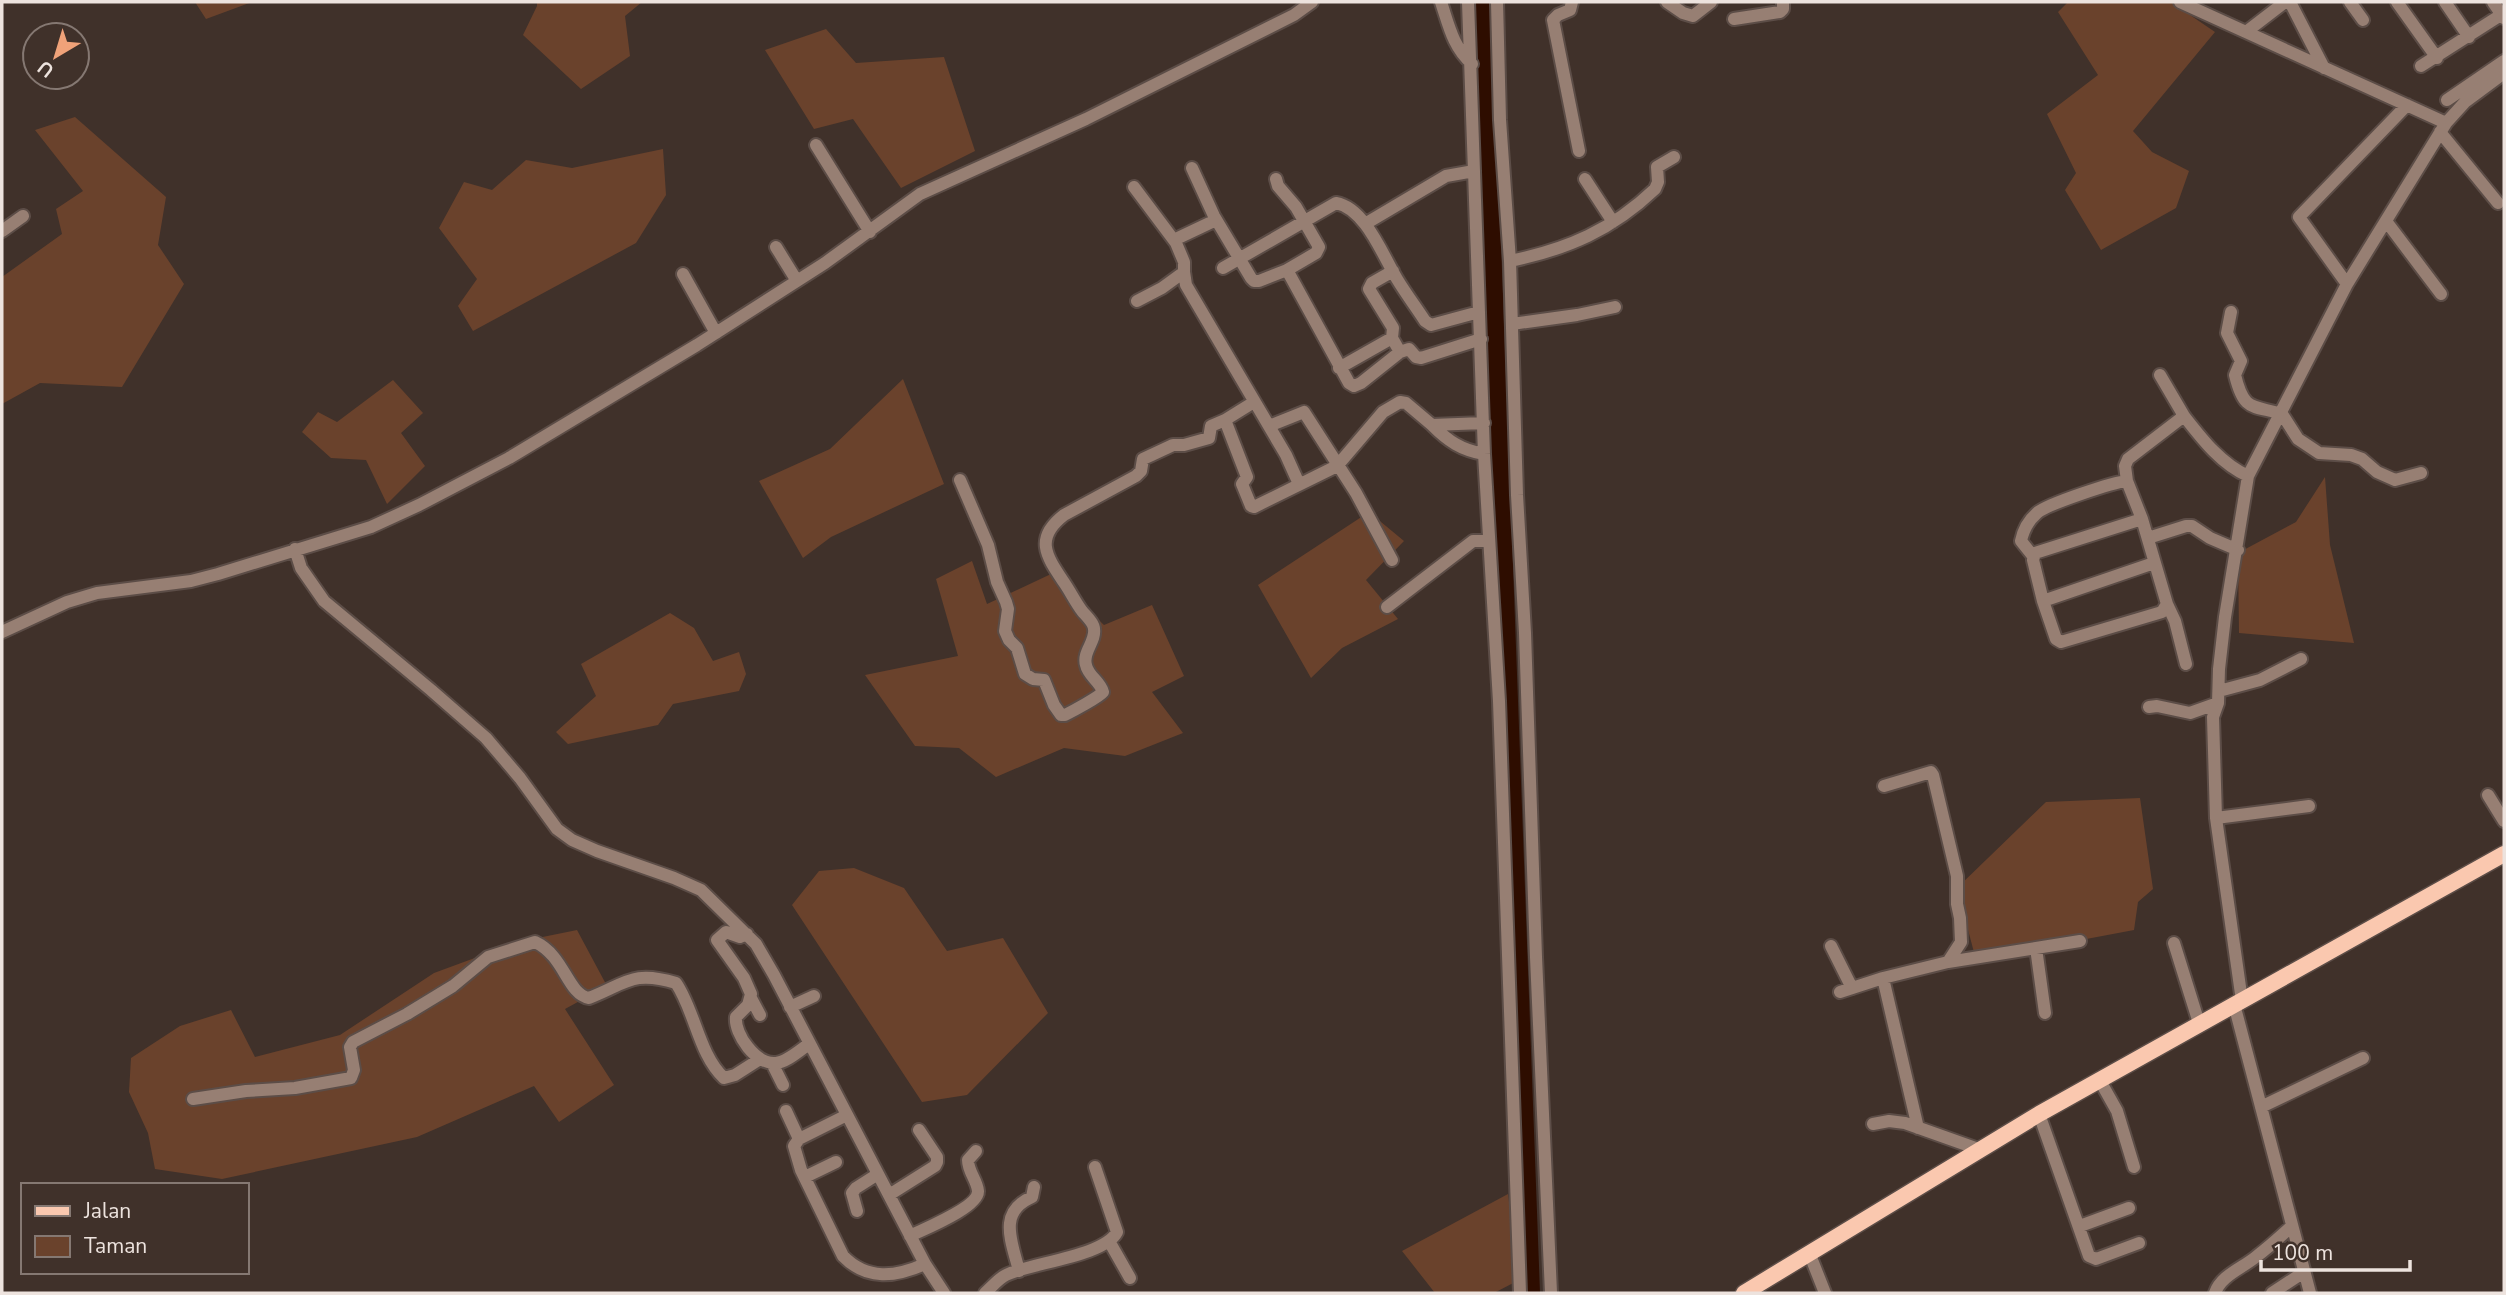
<svg xmlns="http://www.w3.org/2000/svg" width="2506" height="1295" viewBox="0 0 2506 1295" font-family="'Nunito Sans',sans-serif">
<style>
.green{fill:#6a422c}
.lines{fill:none;stroke-linecap:round;stroke-linejoin:round}
.river{stroke:#2e0d00;stroke-width:18}
.minor-casing{stroke:#5c4d47;stroke-width:16}
.major-casing{stroke:#5c4d47;stroke-width:19}
.minor{stroke:#977f73;stroke-width:12}
.major{stroke:#fac8af;stroke-width:16}
</style>
<rect width="100%" height="100%" fill="#40312a"/>
<path class="green" d="M195,2h57l-46,17z
M537,2h105l-17,14 5,40 -49,33 -58,-54 14,-29z
M2068,2h103l44,30 -82,99 19,21 37,19 -13,37 -75,42 -36,-60 11,-17 -29,-59 51,-39 -40,-63z
M826,29l30,34 88,-6 31,94 -74,37 -48,-69 -39,10 -49,-79z
M75,117l91,80 -8,48 26,39 -62,103 -82,-4 -38,21v-127l60,-43 -6,-25 27,-18 -48,-61z
M663,149l3,46 -30,48 -163,88 -15,-25 19,-27 -38,-51 25,-46 28,8 34,-30 46,8z
M903,379l41,105 -113,53 -28,21 -44,-77 71,-32z
M393,380l30,33 -22,20 24,33 -38,38 -21,-44 -35,-2 -29,-26 16,-20 19,10z
M2325,477l5,68 24,98 -115,-10 -1,-80 58,-31z
M1369,512l35,29 -38,39 32,39 -56,29 -31,30 -53,-93z
M972,561l15,43 64,-30 53,51 48,-20 32,71 -32,16 31,41 -58,23 -61,-8 -68,29 -37,-29 -44,-2 -50,-71 93,-19 -22,-77z
M670,613l24,15 19,33 26,-9 7,22 -7,17 -66,13 -15,21 -90,19 -12,-12 40,-36 -15,-32z
M2140,798l13,91 -15,13 -4,28 -158,30 -19,-72 89,-86z
M854,868l50,20 43,63 56,-13 45,75 -81,82 -45,7 -130,-197 27,-34z
M577,930l30,56 -42,23 49,76 -55,37 -25,-36 -117,51 -195,42 -67,-10 -7,-36 -19,-41 2,-34 49,-32 51,-16 24,47 85,-22 94,-62 84,-31z
M1508,1194l11,86 -25,13h-59l-33,-42z"/>
<g class="lines">
<path class="river" d="M1483,2l48,1291"/>
<defs>
<path id="minor" d="M1441,2c8,24 12,45 31,62
M1468,2l16,452 15,247 21,592
M1497,2l3,118 10,141 7,234 8,138 11,324 15,336
M1572,2l-2,8 -12,5 -5,5 26,131
M1667,2l16,11 10,3 18,-14
M2180,2l266,121
M2290,2l34,66
M2350,2l13,18
M2397,2l40,56
M2445,2l24,35
M2493,2l11,16
M1734,19l46,-7 3,-3v-7
M2246,32l39,-30
M2421,66l83,-53
M2447,100l57,-39
M2440,132l58,71
M816,145l54,87
M1192,168l22,48 37,62 3,3h5l28,-11
M1276,179l2,7 18,21 23,40 -3,6 -29,17 62,113 5,3 7,-3 39,-31
M1585,179l28,43
M1134,187l42,56
M2386,221l55,73
M1365,224l81,-48 28,-5
M2,231l21,-15
M776,247l21,34
M1510,261c58,-12 102,-31 145,-72l3,-7 -1,-15 17,-10
M1223,268l113,-65c29,5 47,53 61,76 9,15 19,28 28,42l6,4 48,-13
M1184,272l2,13 100,170 13,29
M683,274l33,59
M2347,284l-48,-67 108,-112
M1137,301l25,-13 22,-16v-10l-8,-19 2,-5 38,-18
M2231,312l-4,21 14,28 -6,14c9,37 17,30 47,39l16,25 21,14 32,2 11,4 15,13 18,8 26,-7
M1512,324l65,-9 38,-8
M1392,338l1,-10 -24,-39 3,-6 21,-12
M1339,368l53,-30 8,14 9,-3 7,8 5,1 60,-19
M2160,375l24,41
M1225,420l29,-18
M1432,425c16,16 29,25 52,29
M1269,426l35,-14 52,81 36,67
M960,480l28,65 9,37 9,20 2,7 -3,22 4,9 8,8 8,26 8,5 11,1 10,25 7,10h4c8,-4 34,-18 38,-23 -3,-11 -15,-16 -17,-27 -4,-13 10,-23 8,-36 0,-6 -8,-13 -12,-18 -6,-8 -11,-18 -17,-27 -18,-27 -32,-45 -1,-69l72,-39 5,-5 2,-12 30,-14h11l25,-7 2,-12 14,-6 22,57 -5,7 9,22 3,1 83,-41 46,-54 17,-10 6,1 26,22 52,-2
M2127,481l-2,-15 3,-7 56,-43c18,23 37,48 64,60
M2142,519l-107,34 -2,7 10,41 111,-38
M2148,538l38,-12h6l18,12 28,12
M295,549l6,19 23,33 107,89 55,48 34,40 37,51 15,11 25,11 77,27 27,12 55,54 18,31 151,289 19,29
M2033,556l-12,-15c2,-10 8,-21 16,-28 10,-9 77,-31 90,-32l15,38 25,85 -5,8 -101,30 -5,-3 -13,-38
M2167,604l8,17 11,43
M1387,607l86,-66h16
M2,632l65,-30 30,-9 94,-12 27,-7 153,-47 48,-22 90,-47 188,-113 128,-82 95,-69 166,-75 208,-104 18,-13
M2219,691l41,-11 41,-21
M2149,707l8,-1 33,7 28,-10
M2488,795l16,26
M2216,818l93,-12
M747,934l-7,3 -14,-5 -9,8 27,38 7,16 -3,11 -12,12c-2,17 20,48 40,46 11,-1 24,-13 33,-19
M2174,943l25,80
M1831,946l21,42
M2036,948l9,65
M1948,962l132,-21
M1883,978l65,-16 13,-20 -1,-24 -3,-14v-28l-24,-101 -2,-3 -47,14
M1840,992l43,-14 35,150
M751,998l9,17
M2242,1001l-26,-183 -3,-101 5,-14 1,-34 6,-52 23,-141 99,-192 99,-161 19,-21 39,-29
M2234,1004l76,289
M790,1007l24,-11
M772,1063l11,22
M2099,1079l18,32 17,56
M193,1099l53,-8 49,-3 56,-10 3,-8 -4,-23 3,-5 54,-28 46,-28 35,-29 47,-15c30,14 32,52 54,56 38,-15 44,-28 87,-15 19,28 23,72 48,95l11,-3 25,-16
M2261,1107l102,-49
M786,1111l13,28 48,-24
M2039,1114l50,142 7,3 43,-16
M1873,1124l16,-3 16,2 76,27
M799,1139l-5,7 7,24 42,86c24,25 53,21 82,8
M805,1177l31,-15
M889,1195l46,-29 2,-4v-5l-18,-27
M857,1211l-5,-18 4,-5 22,-14
M2080,1226l49,-18
M910,1236c14,-7 69,-29 68,-45 -1,-11 -10,-19 -10,-31l8,-9
M1109,1241l21,37
M1810,1255l15,38
M1019,1271c-7,-29 -22,-59 13,-74l2,-10
M985,1293c7,-6 13,-14 21,-18 24,-12 99,-19 111,-43l-22,-65
M2215,1293c6,-18 28,-25 42,-37 12,-9 24,-20 35,-30
M2272,1293l32,-21"/>
<path id="major" d="M1744,1293l295,-179 465,-260"/>
</defs>
<use href="#minor" class="minor-casing"/>
<use href="#major" class="major-casing"/>
<use href="#minor" class="minor"/>
<use href="#major" class="major"/>
</g>
<rect width="2506" height="1295" fill="none" stroke="#ede3de" stroke-width="7"/>
<rect x="21" y="1183" width="228" height="91" fill="#40312a" stroke="#857872" stroke-width="2"/>
<rect x="35" y="1206" width="35" height="10" fill="#fac8af" stroke="#857872" stroke-width="2"/>
<text x="84" y="1218" font-size="21" fill="#ede3de">Jalan</text>
<rect x="35" y="1236" width="35" height="21" fill="#6a422c" stroke="#857872" stroke-width="2"/>
<text x="84" y="1253" font-size="21" fill="#ede3de">Taman</text>
<g transform="translate(56 56) rotate(218)"><circle r="33" fill="#40312a" stroke="#857872" stroke-width="2"/>
<path d="M0-5L12 26L0 18L-12 26Z" fill="#f0a279"/>
<text y="-10" font-size="19" font-weight="bold" text-anchor="middle" fill="#ede3de">U</text>
</g>
<path d="M2261 1260v10h149v-10" fill="none" stroke="#ede3de" stroke-width="3.5"/>
<text x="2272" y="1260" font-size="21" fill="#ede3de" stroke="#40312a" stroke-width="5" paint-order="stroke">100 m</text>
</svg>
